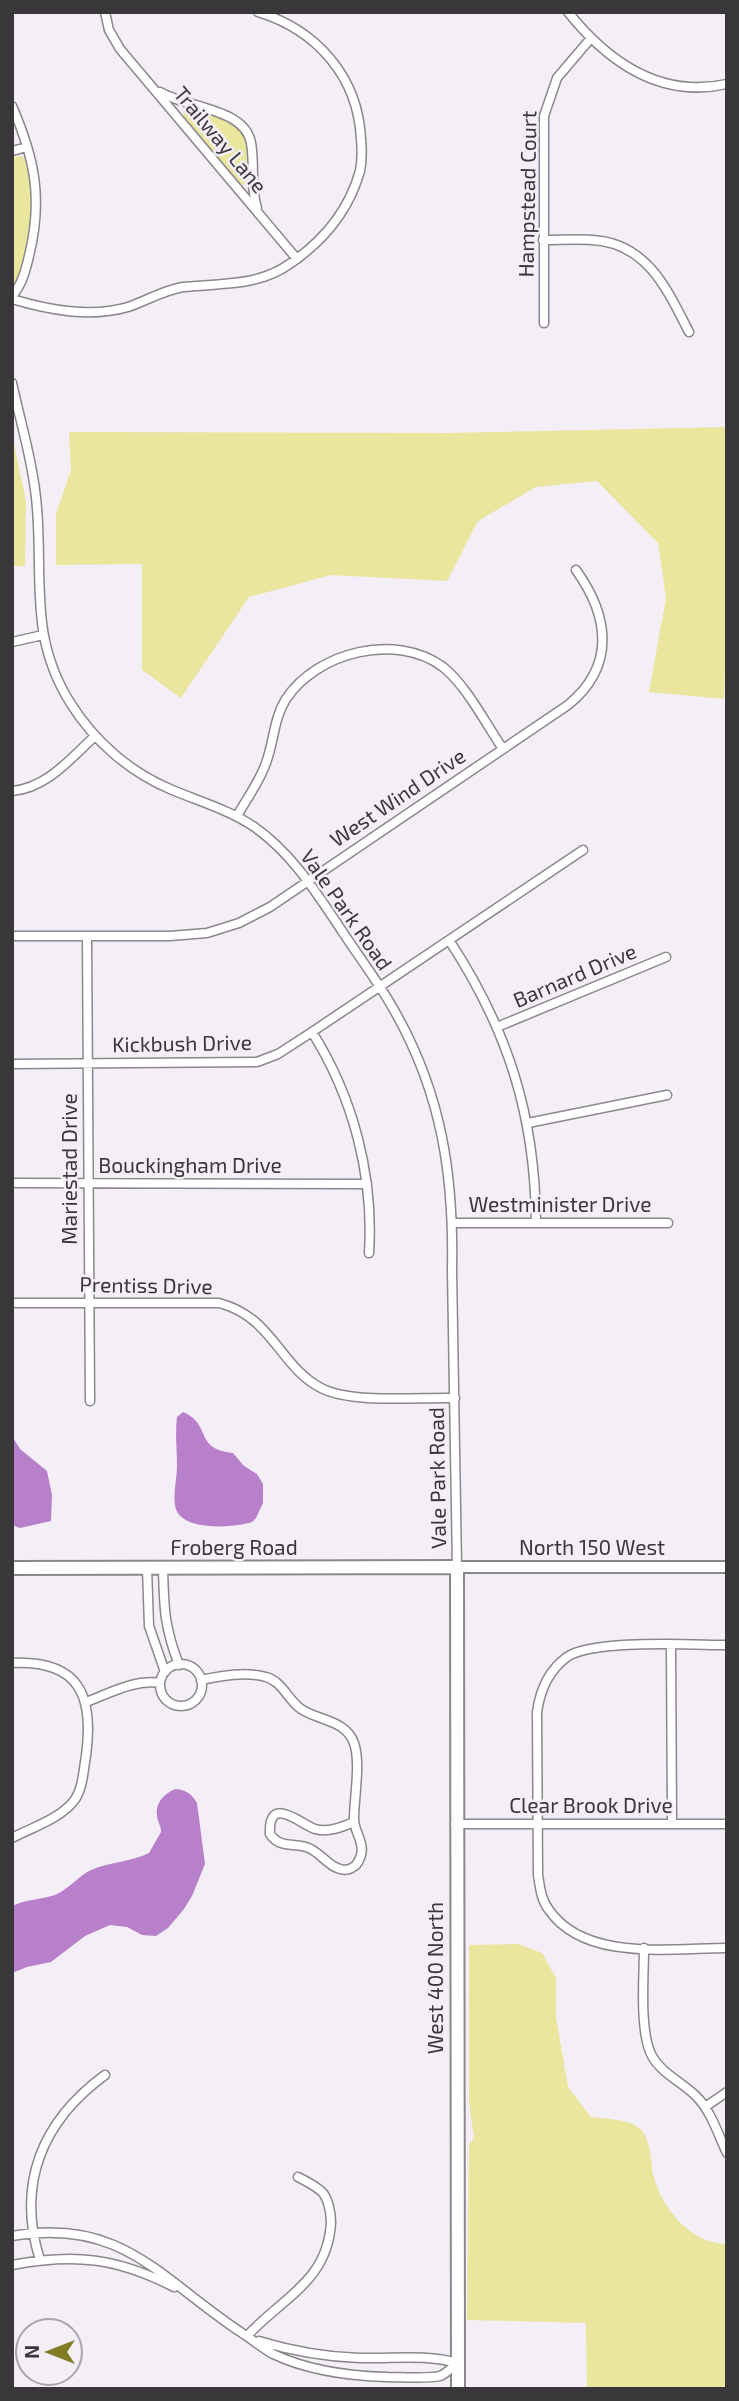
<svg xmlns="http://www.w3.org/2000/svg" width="739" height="2401" viewBox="0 0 739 2401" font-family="'Exo 2',sans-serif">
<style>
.green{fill:#eae69e}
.water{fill:#b87fca}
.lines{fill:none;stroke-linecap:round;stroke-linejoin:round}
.minor-casing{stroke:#8c868d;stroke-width:11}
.tertiary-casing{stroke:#8c868d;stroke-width:14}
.secondary-casing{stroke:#8c868d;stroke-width:16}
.minor{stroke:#fff;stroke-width:8}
.tertiary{stroke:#fff;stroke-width:10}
.secondary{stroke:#fff;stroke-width:12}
.labels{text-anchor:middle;stroke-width:5;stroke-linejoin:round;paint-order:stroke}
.street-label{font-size:21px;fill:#39373a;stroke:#f4eef6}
</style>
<rect width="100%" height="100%" fill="#f4eef6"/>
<path class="green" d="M187,109l41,10 12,8 8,15v40l-5,3 -5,-3 -53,-63 -2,-7z
M21,156c8,4 8,10 9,19 8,38 -2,73 -14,110l-4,3v-131z
M727,427v185l-3,87 -75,-7 17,-94 -8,-55 -61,-62 -61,6 -58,34 -31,60 -116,-6 -82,22 -68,101 -39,-28v-106l-86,1v-51l15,-44 -2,-38 378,1z
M12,434l14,67 -1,65h-13z
M518,1944l24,9 14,25v39l12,70 23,30c14,2 37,2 48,11 12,10 11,31 14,46 8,33 37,70 74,70v145h-140l-1,-66 -119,-3 2,-175 5,-7 -5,-36v-157z"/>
<path class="water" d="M183,1412c30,13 10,37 50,41l11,13 13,8 6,10v19l-7,15 -4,4c-19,6 -74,10 -77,-17 -2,-13 2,-26 2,-39 0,-16 -2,-33 0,-49z
M12,1436l8,13 27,22 5,24 -1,26 -31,7 -8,-3z
M176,1789c10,1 16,5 21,14l8,61 -13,32 -8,13 -16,19 -12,8 -14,-1 -15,-8 -17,-2 -25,11 -34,26 -24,5 -15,6v-67c15,-7 28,-6 43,-11 14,-6 22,-18 36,-25 18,-8 40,-8 58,-17l12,-21c0,-7 -4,-11 -4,-17 -2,-13 9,-23 19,-26z"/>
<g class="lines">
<defs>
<path id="minor" d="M105,12l4,18 11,19 177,210
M568,12c40,50 92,87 159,72
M160,92c26,16 85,16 91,51 4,22 -1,44 6,65
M12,106c23,53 31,93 17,150 -3,13 -7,29 -17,40
M12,151l15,-4
M543,240c17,0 33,-1 49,0 55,3 75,49 97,92
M12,299c37,11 78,19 116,8 18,-6 36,-17 55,-20 38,-4 75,0 108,-24 32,-22 58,-53 69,-92 2,-10 2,-21 1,-32 -3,-62 -44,-109 -103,-127
M544,323v-207l13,-38 34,-40
M12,383c9,41 22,84 25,125 6,73 -8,130 34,196 24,38 59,68 99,85 28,12 57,20 83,37 39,27 63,66 89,105 17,26 37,52 52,79 48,84 60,166 58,261l5,296
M12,642l31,-7
M12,791c35,-3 59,-33 83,-55
M237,816c10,-18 24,-36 30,-56 7,-20 7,-42 19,-61 31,-47 110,-67 157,-32 23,18 43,57 60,82
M12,936h158l37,-3 32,-10 31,-16 298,-202c48,-39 41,-89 8,-135
M87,936l3,465
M449,940c59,90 86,175 87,282
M497,1027l169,-70
M312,1032c41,65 62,144 57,221
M12,1064l245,-2 21,-8 34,-22 271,-182
M528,1123l139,-28
M12,1183l355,1
M453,1223h215
M12,1303h207c54,14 60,63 102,85 31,16 98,9 134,10
M163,1567c1,41 1,59 16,98
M147,1568l2,58 16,46
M671,1644l1,179
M727,1645c-35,0 -133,-6 -160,12 -18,13 -27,34 -30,55l1,163c2,12 3,25 11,35 36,52 123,38 178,38
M12,1663c68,-3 82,33 74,93 -3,16 -3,34 -13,46 -14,17 -42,26 -61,36
M160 1685a21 21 0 1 1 42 0a21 21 0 1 1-42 0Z
M201,1680c20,-4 45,-9 65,-3 16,4 22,23 35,32 18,12 45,11 53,34 7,20 0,55 0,76 0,16 16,27 2,46 -5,4 -9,6 -16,4 -13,-3 -20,-18 -34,-22 -14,-4 -27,1 -36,-13 -2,-41 32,-9 45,-5 13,4 27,-2 39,-7
M86,1702c24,-9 49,-23 74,-19
M455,1824h272
M644,1948c0,28 -5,84 8,108 9,17 30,26 44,40 15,15 22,38 31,57
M705,2107l22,-15
M12,2236c110,-19 148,43 230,97 11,7 20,15 31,21 36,17 75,22 114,23 13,0 41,2 53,-1 6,-2 12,-9 17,-13
M40,2260c-24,-76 2,-139 65,-185
M12,2265c63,-12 105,-7 162,22
M247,2336c36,-39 81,-55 84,-114 0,-9 -3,-25 -10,-31 -6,-5 -15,-10 -23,-14
M259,2341c33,10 67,16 101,17 32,1 66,-4 97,5"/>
<path id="tertiary" d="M457,1567h270"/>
<path id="secondary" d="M12,1568l445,-1 1,822"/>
</defs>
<use href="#minor" class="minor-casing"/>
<use href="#tertiary" class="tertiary-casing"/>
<use href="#secondary" class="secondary-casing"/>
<use href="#minor" class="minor"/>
<use href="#tertiary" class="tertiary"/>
<use href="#secondary" class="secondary"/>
</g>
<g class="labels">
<g class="street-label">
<text transform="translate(220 140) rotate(50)" y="7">Trailway Lane</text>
<text transform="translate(528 194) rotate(-89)" y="7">Hampstead Court</text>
<text transform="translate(398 798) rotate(-34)" y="7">West Wind Drive</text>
<text transform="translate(346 910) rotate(55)" y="7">Vale Park Road</text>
<text transform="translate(575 976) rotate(-23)" y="7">Barnard Drive</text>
<text transform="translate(182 1044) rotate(-1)" y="7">Kickbush Drive</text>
<text x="190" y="1173">Bouckingham Drive</text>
<text transform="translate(70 1169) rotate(-90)" y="7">Mariestad Drive</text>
<text x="560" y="1212">Westminister Drive</text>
<text transform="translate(146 1286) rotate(1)" y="7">Prentiss Drive</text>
<text transform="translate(438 1478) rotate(-91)" y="7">Vale Park Road</text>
<text x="234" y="1555">Froberg Road</text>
<text x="592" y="1555">North 150 West</text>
<text x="591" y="1813">Clear Brook Drive</text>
<text transform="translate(436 1978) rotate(-90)" y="7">West 400 North</text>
</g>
</g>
<rect width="739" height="2401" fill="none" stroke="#39373a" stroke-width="28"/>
<g transform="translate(49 2352) rotate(270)"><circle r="33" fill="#f4eef6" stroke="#a9a5ab" stroke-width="2"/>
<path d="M0-5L12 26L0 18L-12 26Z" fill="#827c23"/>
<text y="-10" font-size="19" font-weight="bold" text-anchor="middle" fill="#39373a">N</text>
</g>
</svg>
